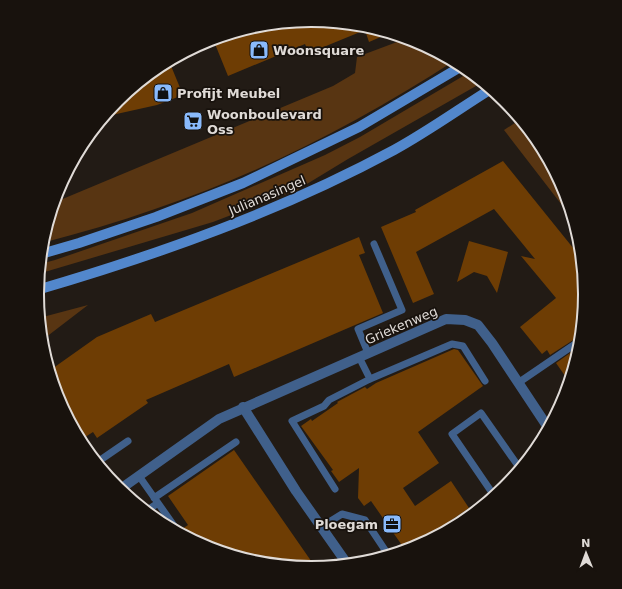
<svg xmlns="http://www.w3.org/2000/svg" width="622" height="589" viewBox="0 0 622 589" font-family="'DejaVu Sans',sans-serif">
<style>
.green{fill:#583512}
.building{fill:#6e3d04}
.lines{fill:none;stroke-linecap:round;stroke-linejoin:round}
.service{stroke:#40608b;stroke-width:7}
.minor{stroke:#40608b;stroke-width:10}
.secondary{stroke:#5287cc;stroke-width:10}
.labels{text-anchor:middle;stroke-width:3.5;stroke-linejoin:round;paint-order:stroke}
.poi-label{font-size:13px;font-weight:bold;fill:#e0dbd7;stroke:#18120d;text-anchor:start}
.street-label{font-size:13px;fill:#e0dbd7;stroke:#18120d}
.rim{fill:none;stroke:#e0dbd7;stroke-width:2}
</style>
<rect width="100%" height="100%" fill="#221b15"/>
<path class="green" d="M397,42h21l36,19c-93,60 -194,113 -299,148 -37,13 -75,24 -113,34l11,-40 280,-117 22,-13 2,-16z
M470,72l13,10 -135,77 -51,31 -84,32 -175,52 2,-10 15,-4 137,-47 133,-58 35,-18z
M521,119c27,34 41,62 54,103l-71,-92z
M88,305l-47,36 -2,-23z"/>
<path class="building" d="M311,20l54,5 25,8 -21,9 -4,-12 -56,23 -4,-9 -77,32 -15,-37 45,-14z
M169,61l14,34 -26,10 -54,12 14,-17 42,-34z
M503,161l79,98 4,36 -5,40 -31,20 -3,-5 -5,4 -22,-27 36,-29 -35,-42 14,3 -41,-50 -78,43 18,42 -21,9 -32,-76 35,-15 -1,-2z
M359,237l6,16 -6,2 24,58 -149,64 -5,-13 -83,36 2,3 -51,35 -4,-6 -14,9 -22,-42 -8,-28 48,-34 54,-23 4,8z
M469,241l39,11 -11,41 -10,-17 -13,-4 -17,10z
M580,346v2l-10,35 -14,-20z
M454,349l4,1 25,36 -65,46 21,31 -36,25 12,18 36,-25 18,27 -63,43 -35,-50 -7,5 -6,-8 1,-30 -20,14 -8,-11 2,-1 -32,-44 10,-7 1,2 26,-18 -1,-1 28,-15 2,2 9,-6z
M234,450l82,118 -59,-4 -51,-16 -26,-14 2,-5 6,-4 -20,-29z"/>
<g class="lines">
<path class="service" d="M368,353l-10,-24 44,-19 -28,-66
M359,357l11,22
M518,383l63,-43
M96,463l32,-22
M139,476l38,54 -2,2
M335,489l-43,-68 32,-15 5,-6 41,-21 82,-35 11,2 22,35
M493,494l17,-12
M495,497l-43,-63 29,-21 40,57
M154,498l82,-56
M145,512l13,-9
M321,527l21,-13 23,6 24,36"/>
<path class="minor" d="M243,407l53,84 52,74
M119,490l100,-71 227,-100 19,1 13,5 14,18 57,86"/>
<path class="secondary" d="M41,254l38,-11 77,-26 87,-34 116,-56 103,-61
M37,290c123,-36 244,-79 357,-140 33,-18 65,-41 97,-61"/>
</g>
<defs>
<symbol id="shop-square" viewBox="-11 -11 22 22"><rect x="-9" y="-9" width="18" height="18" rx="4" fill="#89bafc" stroke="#18120d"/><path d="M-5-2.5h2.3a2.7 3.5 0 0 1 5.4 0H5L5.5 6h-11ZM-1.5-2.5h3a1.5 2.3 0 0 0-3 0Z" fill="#111"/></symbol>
<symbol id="supermarket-square" viewBox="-11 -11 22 22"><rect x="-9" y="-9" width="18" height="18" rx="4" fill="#89bafc" stroke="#18120d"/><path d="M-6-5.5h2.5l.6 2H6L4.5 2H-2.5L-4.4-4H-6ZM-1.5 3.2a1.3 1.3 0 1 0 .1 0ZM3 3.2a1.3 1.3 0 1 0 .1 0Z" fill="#111"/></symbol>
<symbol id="office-square" viewBox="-11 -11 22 22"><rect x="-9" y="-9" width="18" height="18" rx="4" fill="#89bafc" stroke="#18120d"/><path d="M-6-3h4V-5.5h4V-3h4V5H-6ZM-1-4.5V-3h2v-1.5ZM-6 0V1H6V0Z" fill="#111"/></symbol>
</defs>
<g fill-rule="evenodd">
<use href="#shop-square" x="248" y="39" width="22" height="22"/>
<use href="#shop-square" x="152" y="82" width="22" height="22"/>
<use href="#supermarket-square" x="182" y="110" width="22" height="22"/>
<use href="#office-square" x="381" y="513" width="22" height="22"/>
</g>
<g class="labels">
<g class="poi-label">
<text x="273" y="55">Woonsquare</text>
<text x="177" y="98">Profijt Meubel</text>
<text x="207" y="119">Woonboulevard<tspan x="207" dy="15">Oss</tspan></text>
<text x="378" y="529" text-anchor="end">Ploegam</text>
</g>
<g class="street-label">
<text transform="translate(267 195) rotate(-23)" y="5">Julianasingel</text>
<text transform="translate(401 325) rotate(-23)" y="5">Griekenweg</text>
</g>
</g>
<path d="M0 0H622V589H0ZM44 294a267 267 0 1 1 534 0a267 267 0 1 1-534 0Z" fill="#18120d" fill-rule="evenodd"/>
<path class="rim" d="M44 294a267 267 0 1 1 534 0a267 267 0 1 1-534 0Z"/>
<g transform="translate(586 553) rotate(359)" stroke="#18120d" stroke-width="3" paint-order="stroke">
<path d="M0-3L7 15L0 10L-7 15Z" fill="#e0dbd7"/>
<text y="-6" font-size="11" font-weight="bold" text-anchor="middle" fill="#e0dbd7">N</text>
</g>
</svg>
